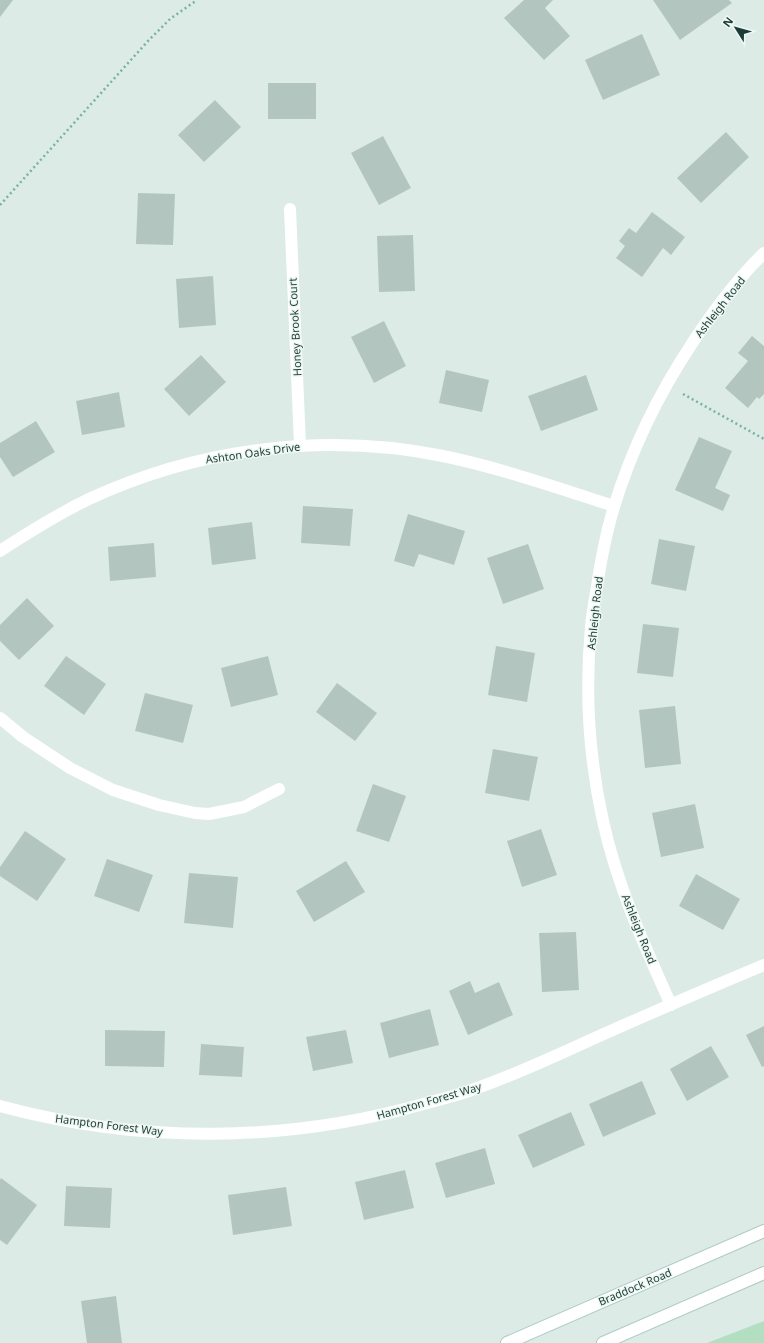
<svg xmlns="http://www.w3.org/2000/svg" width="764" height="1343" viewBox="0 0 764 1343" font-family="'Noto Sans',sans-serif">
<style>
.green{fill:#b2dfc2}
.building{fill:#b2c6bf}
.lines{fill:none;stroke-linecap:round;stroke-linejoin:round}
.secondary-casing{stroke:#aeccc4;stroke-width:14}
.path{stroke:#79b2a5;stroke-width:2.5;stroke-dasharray:2 3;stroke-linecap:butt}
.minor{stroke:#fff;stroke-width:12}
.secondary{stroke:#fff;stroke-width:12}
.labels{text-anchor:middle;stroke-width:3;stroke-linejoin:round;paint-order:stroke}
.street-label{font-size:11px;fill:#1d3b36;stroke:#edf7f3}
</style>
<rect width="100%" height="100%" fill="#dcebe6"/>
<path class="green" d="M764,1321v22h-57z"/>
<path class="building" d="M0,0h13l-13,17z
M524,0h29l-8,8 25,28 -26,24 -40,-42z
M653,0h76l3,3 -52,37z
M642,34l18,41 -57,25 -18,-40z
M268,83h48v36h-48z
M215,100l26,27 -37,35 -26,-27z
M726,132l23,25 -48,46 -24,-25z
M383,136l28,52 -32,17 -28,-52z
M138,193l37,1 -2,51 -37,-1z
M652,212l33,25 -14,18 -8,-7 -21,29 -26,-19 9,-12 -6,-5 10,-13 7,5z
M413,235l2,56 -36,1 -2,-56z
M213,276l3,49 -37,3 -3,-49z
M384,321l22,45 -32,17 -23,-46z
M752,336l12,10v48l-5,5 -2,-2 -9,11 -23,-20 23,-27 -10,-8z
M201,355l25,27 -37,34 -25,-27z
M446,370l43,10 -7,32 -43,-9z
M586,375l12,35 -57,21 -13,-35z
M119,392l6,35 -43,8 -6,-34z
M36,421l19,31 -42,25 -13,-20v-14z
M699,437l33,14 -17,37 15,7 -7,16 -48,-21z
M303,506l50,3 -3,37 -49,-3z
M408,514l57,17 -11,34 -35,-11 -5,13 -20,-6z
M252,522l4,37 -44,6 -4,-37z
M659,539l36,7 -9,45 -35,-7z
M154,543l2,34 -46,4 -2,-34z
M528,544l16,45 -41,15 -16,-46z
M27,598l27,28 -35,34 -19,-19v-16z
M643,624l36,4 -6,49 -36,-4z
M496,646l39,7 -8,49 -39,-7z
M66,656l40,28 -22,31 -40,-29z
M268,656l10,39 -47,12 -10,-39z
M337,683l40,30 -22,28 -39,-29z
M145,693l48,12 -10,38 -48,-12z
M675,706l6,58 -36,4 -6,-58z
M493,749l45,8 -9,44 -44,-8z
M373,784l33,12 -17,46 -33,-11z
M695,804l9,44 -43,9 -9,-44z
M541,829l16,46 -35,12 -15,-46z
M25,831l41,28 -29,42 -37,-25v-9z
M107,859l46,16 -14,37 -45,-16z
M346,861l19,31 -51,30 -18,-31z
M189,873l49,4 -5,51 -49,-5z
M696,874l44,25 -17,31 -44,-24z
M576,932l3,58 -37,2 -3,-59z
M470,981l5,12 24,-11 14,33 -45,20 -19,-44z
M430,1009l9,36 -50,13 -9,-35z
M764,1026v40l-2,1 -16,-32z
M105,1030l60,1 -1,36 -59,-1z
M346,1030l7,33 -40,8 -7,-34z
M201,1044l43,3 -2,30 -43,-2z
M711,1046l18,31 -42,24 -17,-32z
M642,1081l14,33 -53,23 -14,-33z
M571,1112l14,33 -52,23 -15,-33z
M485,1148l10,36 -49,14 -11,-35z
M405,1170l9,38 -50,12 -9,-38z
M1,1178l36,27 -30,40 -7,-5v-60z
M66,1186l46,2 -2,40 -46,-2z
M286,1187l6,39 -59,9 -5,-40z
M116,1296l6,47h-35l-6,-42z"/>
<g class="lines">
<defs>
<path id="secondary" d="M507,1343l257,-112
M603,1343l161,-70"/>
</defs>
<use href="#secondary" class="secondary-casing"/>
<path class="path" d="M0,205l148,-164 22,-22 27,-19
M683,394l81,45"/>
<path class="minor" d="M290,209l10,236
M0,551c29,-19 58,-37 89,-52 110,-51 236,-67 354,-43 58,12 115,32 171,50
M0,718l23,19 47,31 43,22 46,15 36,8 14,1 35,-7 35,-18
M671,1005c-27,-60 -54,-120 -68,-184 -14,-63 -18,-130 -12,-194 1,-14 4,-27 6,-41 4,-26 9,-53 17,-79 18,-59 45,-114 79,-165 21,-32 44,-63 71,-89
M0,1106c141,38 287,37 427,-3 14,-4 29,-7 42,-12 47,-16 92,-38 137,-58 52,-23 105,-46 158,-68"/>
<use href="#secondary" class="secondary"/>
</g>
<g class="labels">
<g class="street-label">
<text transform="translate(720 307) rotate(-52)" y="4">Ashleigh Road</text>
<text transform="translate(295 327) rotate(-93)" y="4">Honey Brook Court</text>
<text transform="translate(253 453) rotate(-8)" y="4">Ashton Oaks Drive</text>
<text transform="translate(595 613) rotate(-84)" y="4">Ashleigh Road</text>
<text transform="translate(639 929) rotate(68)" y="4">Ashleigh Road</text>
<text transform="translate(429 1101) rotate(-16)" y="4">Hampton Forest Way</text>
<text transform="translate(109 1125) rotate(7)" y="4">Hampton Forest Way</text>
<text transform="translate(635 1287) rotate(-23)" y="4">Braddock Road</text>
</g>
</g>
<g transform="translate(736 28) rotate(307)" stroke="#edf7f3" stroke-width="3" paint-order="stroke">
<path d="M0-3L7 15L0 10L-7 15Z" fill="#1d3b36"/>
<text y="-6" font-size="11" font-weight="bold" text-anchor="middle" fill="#1d3b36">N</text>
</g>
</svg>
